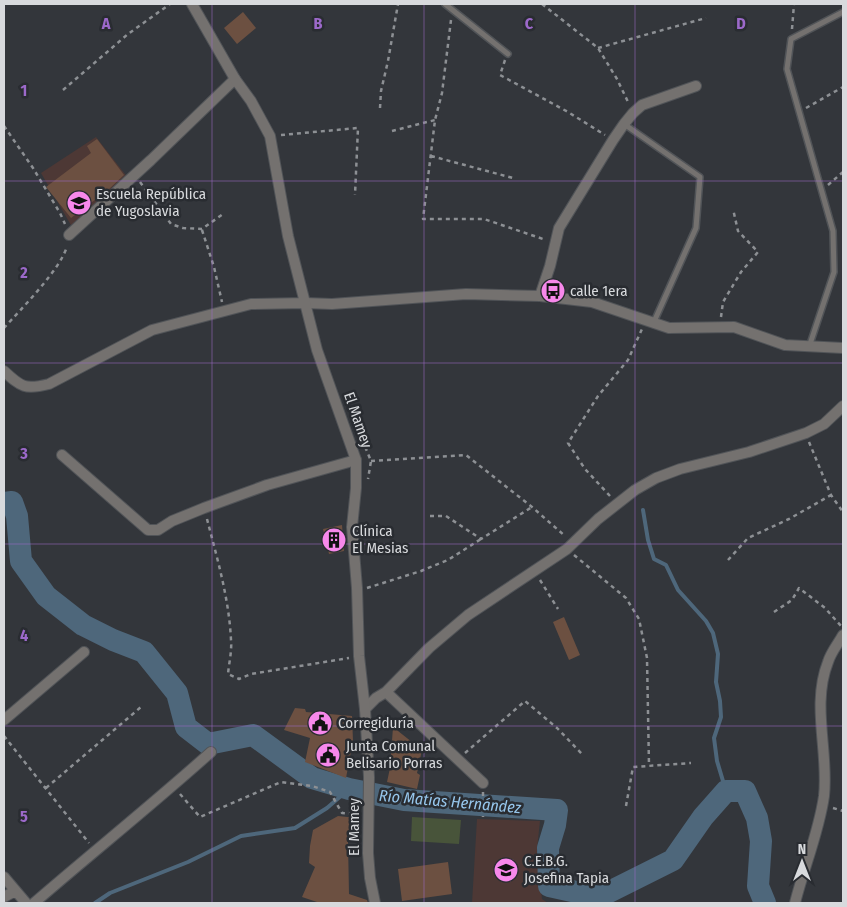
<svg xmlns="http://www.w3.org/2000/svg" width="847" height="907" viewBox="0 0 847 907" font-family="'Fira Sans Condensed',sans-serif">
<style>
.education{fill:#4d3835}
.pitch{fill:#48543a}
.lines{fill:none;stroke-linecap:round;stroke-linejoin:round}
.stream{stroke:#4e677b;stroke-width:4}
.river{stroke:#4e677b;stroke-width:22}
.building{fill:#6c5041}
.service-casing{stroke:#515458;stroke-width:8}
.minor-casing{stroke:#515458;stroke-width:12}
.tertiary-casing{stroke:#515458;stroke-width:12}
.path{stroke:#8d9094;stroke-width:2.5;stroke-dasharray:4 4;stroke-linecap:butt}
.service{stroke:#74716f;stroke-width:5}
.minor{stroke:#74716f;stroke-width:10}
.tertiary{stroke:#74716f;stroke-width:10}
.grid{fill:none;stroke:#9c69ca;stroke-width:1;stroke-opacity:0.55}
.labels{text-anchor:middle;stroke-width:5;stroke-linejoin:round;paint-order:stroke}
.poi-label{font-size:15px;fill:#d8dadd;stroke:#292c31;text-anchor:start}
.street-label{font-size:15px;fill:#d8dadd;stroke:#292c31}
.water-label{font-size:16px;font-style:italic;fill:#97c7ed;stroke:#292c31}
.grid-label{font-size:16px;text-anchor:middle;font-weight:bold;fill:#9c69ca;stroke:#292c31;stroke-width:5;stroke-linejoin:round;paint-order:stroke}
</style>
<rect width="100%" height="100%" fill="#33363b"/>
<path class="education" d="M96,137l32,41 -56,49 -31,-54z
M477,819l63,2 -3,28 5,50 6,4h-76z"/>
<path class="pitch" d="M412,817l49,3 -2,24 -48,-3z"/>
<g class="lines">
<path class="stream" d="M643,510l5,30 6,19 12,6 12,25 28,31 7,12 5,21 -2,28 4,19 1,16 -7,21 3,23 9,30
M95,903l15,-10 78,-31 53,-26 54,-8 32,-20 22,-19"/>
<path class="river" d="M4,503l8,-1 5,14 4,45 25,35 37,29 30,15 31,12 33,41 9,34 22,17 45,-9 59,43 37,11 55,11 153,10 -2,15 -7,23 1,38 50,11 74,-37 30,-43 23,-26h19l12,27 4,23 -3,45 7,17"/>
</g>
<path class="building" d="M243,12l13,16 -19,16 -13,-16z
M97,139l27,36 -16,15 -37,28 -25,-31 45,-34 -4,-7z
M342,525l2,26 -15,3 -6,-25z
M564,617l16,38 -11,5 -16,-38z
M295,708l10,1 1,3 46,4 1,25 -7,37 -41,-16 5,-24 -26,-8z
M393,727l29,23 -5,23 3,2 -3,14 -30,-7 3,-14z
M338,816l19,2 2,21 -11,3 1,52 18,6 1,3h-48l-18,-6 13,-30 -6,-4 1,-17 3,-16z
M448,862l4,32 -50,7 -4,-32z"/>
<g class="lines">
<defs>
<path id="service" d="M445,4l63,50
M624,124l76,53 -4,51 -43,96
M809,347l25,-75 -1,-41 -46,-162 4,-30 52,-27"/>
<path id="minor" d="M69,235l82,-75 84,-81
M540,296l10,-30 9,-38 54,-88 11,-16 9,-11 9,-8 54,-19
M305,303l27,1 134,-10 74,2 52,6 77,26 65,-1 51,18 58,3
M62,455l86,75h10l14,-9 32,-13 63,-23 89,-25
M386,692l97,91
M365,709l11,-11 10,-6 43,-44 39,-33 99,-66 31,-30 37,-29 21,-12 24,-9 69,-17 57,-19 18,-9 19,-18
M4,720l80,-68
M4,877l22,26
M4,897l11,-6
M34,903c59,-51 119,-99 177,-151
M795,903c9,-36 24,-71 29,-107 5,-44 -13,-91 4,-134 3,-10 10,-18 15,-27"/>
<path id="tertiary" d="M192,4l43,75 16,22 19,35 18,100 29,114 39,110v28l-4,39 5,61 2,68 6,53 4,68 -1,76 2,25 5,25
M4,371c17,16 21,19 45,13l103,-54 99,-26 54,-1"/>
</defs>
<use href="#service" class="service-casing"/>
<use href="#minor" class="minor-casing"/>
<use href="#tertiary" class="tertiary-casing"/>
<path class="path" d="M542,4l56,44 19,31 12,25
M451,20l-9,73 -7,27 -12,99h61l62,21
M792,29l2,-25
M598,48l108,-30
M505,60l-5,15 68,37 37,23
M63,90l65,-56 42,-30
M380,108l1,-17 7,-30 10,-57
M806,108l37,-21
M4,126l29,42 27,45 5,11
M392,131l43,-11
M281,135l77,-7 -3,67
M431,156l82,22
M140,182l31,42 12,4 19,1 21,-15
M828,185l15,-13
M202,230l12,37 8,35
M721,317l2,-15 18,-30 17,-20 -20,-21 -5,-22
M4,328c17,-19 57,-59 63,-82
M356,425l15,36 -3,18
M809,442l22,53 12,17
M371,461l95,-6 66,52 33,29
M610,496l-25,-27 -17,-26 30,-47 30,-36 14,-31
M430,516h16l35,23 51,-32
M207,519c10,39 22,79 24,121 1,11 -2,23 -3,34l11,5 12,-5 98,-16
M574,555l52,43 13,21 8,39 2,108
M728,560l20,-22 41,-19 42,-24
M540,580l18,29
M367,588l54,-17 27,-11 33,-21
M774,612l18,-12 7,-12 26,20 16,18
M4,736l85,107
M465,753l60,-52 32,27 25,26
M46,788l95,-81
M483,792v25
M180,794l20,23 81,-35 31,4 18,6 12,21 17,1
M626,806l7,-39 58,-4
M833,808l10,3"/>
<use href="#service" class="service"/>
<use href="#minor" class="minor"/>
<use href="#tertiary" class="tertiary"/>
</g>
<path class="grid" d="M212,4v899M424,4v899M635,4v899M4,181h839M4,363h839M4,544h839M4,726h839"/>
<defs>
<symbol id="school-disc" viewBox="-11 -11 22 22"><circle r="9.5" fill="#f788eb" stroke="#292c31"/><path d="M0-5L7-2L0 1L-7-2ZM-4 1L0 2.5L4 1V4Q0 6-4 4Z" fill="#111"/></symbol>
<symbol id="bus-disc" viewBox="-11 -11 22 22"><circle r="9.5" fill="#f788eb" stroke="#292c31"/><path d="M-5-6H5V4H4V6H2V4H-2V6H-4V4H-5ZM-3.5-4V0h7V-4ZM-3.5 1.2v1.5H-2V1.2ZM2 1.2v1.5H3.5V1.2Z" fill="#111"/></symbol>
<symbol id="building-disc" viewBox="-11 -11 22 22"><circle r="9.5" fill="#f788eb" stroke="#292c31"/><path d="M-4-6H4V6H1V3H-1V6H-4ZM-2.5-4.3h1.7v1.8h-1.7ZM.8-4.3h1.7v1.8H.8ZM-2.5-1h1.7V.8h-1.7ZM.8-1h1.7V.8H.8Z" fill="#111"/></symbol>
<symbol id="civic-disc" viewBox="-11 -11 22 22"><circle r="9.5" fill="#f788eb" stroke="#292c31"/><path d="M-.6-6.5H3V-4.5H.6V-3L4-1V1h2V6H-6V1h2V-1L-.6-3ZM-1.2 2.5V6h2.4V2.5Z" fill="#111"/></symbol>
</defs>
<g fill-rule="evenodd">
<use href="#school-disc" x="65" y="189" width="28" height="28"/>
<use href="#bus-disc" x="539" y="277" width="28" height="28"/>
<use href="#building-disc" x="320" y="526" width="28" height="28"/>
<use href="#civic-disc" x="306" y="709" width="28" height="28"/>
<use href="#civic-disc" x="314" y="741" width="28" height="28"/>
<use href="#school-disc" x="492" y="856" width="28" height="28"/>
</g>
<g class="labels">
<g class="poi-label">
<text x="96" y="199">Escuela República<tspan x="96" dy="17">de Yugoslavia</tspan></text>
<text x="570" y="296">calle 1era</text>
<text x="352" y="536">Clínica<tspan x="352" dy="17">El Mesias</tspan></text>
<text x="338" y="728">Corregiduría</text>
<text x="346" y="751">Junta Comunal<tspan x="346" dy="17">Belisario Porras</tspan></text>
<text x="524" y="866">C.E.B.G.<tspan x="524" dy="17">Josefina Tapia</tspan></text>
</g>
<g class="street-label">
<text transform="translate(358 420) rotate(71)" y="5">El Mamey</text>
<text transform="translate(354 827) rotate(-90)" y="5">El Mamey</text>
</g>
<g class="water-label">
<text transform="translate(450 801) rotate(5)" y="6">Río Matías Hernández</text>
</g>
</g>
<g class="grid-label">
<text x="106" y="29">A</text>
<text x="318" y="29">B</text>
<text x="529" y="29">C</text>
<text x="741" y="29">D</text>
<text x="24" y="96">1</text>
<text x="24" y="278">2</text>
<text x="24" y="459">3</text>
<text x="24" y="641">4</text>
<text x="24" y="822">5</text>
</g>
<rect width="847" height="907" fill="none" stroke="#d8dadd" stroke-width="10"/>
<g transform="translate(802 862)" stroke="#292c31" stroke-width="4" paint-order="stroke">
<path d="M0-4L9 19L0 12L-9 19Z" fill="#d8dadd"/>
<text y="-8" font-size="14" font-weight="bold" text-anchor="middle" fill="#d8dadd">N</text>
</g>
</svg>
